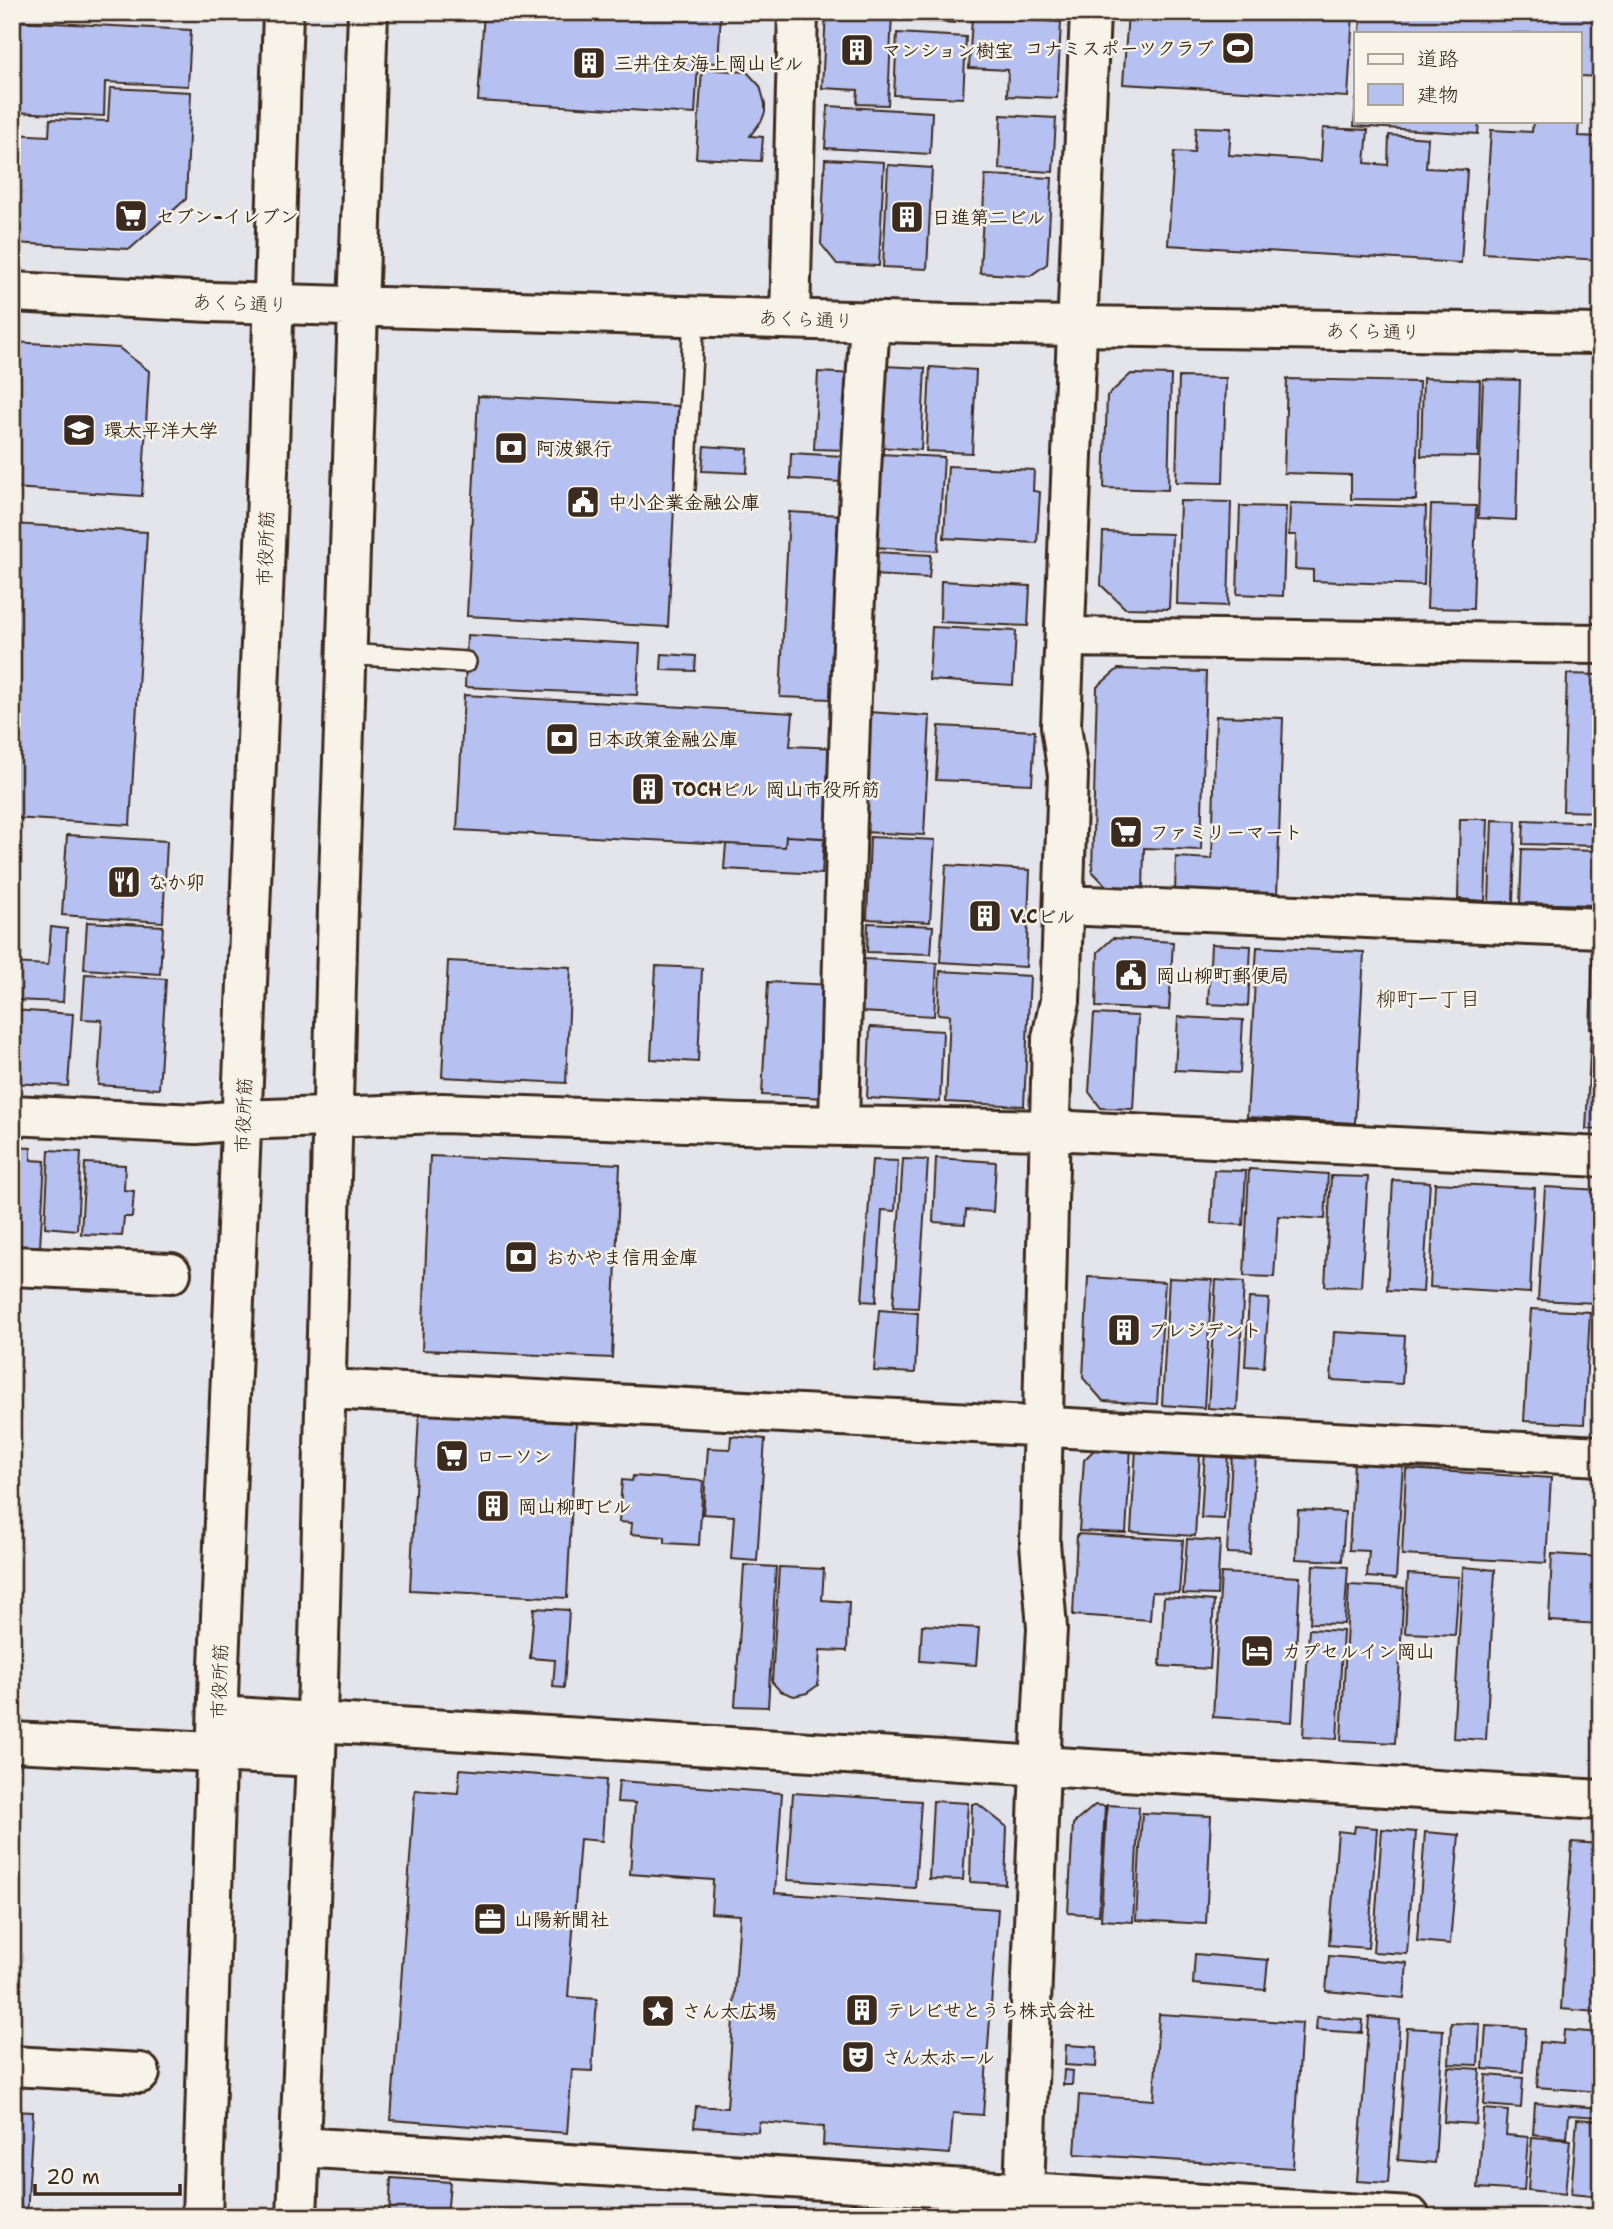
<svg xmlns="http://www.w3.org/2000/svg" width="1613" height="2229" viewBox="0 0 1613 2229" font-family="'Shantell Sans','Klee One',sans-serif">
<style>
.building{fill:#b6c1f2;stroke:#3b2a1e;stroke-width:2}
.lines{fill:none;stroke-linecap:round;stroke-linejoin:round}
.lane-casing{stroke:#3b2a1e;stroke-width:24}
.street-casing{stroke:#3b2a1e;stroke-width:44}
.secondary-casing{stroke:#3b2a1e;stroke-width:44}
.lane{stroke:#f7f3e8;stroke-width:19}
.street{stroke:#f7f3e8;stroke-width:38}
.secondary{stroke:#f7f3e8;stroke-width:38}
.labels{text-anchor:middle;stroke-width:5;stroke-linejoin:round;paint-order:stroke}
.poi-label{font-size:19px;font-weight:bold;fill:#3b2a1e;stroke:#f7f3e8;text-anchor:start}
.street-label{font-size:19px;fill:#3b2a1e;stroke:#f7f3e8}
.neighbourhood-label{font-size:21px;fill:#3b2a1e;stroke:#f7f3e8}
</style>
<rect width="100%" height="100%" fill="#e4e4eb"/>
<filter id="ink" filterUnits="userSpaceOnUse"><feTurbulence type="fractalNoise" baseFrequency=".0143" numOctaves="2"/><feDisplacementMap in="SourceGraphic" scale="14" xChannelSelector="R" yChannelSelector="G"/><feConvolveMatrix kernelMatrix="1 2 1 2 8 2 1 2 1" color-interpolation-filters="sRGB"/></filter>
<g filter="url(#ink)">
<path class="building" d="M484,12h237l-3,51 -20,-1 -3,52 -217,-13z
M826,12h66l-4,93 -31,-1 1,-14 -36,-2z
M895,12h60v11l-60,-4z
M1128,12h225l-5,85 -225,-13z
M1361,12h240v65l-21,-1v-43h-220z
M972,17l89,5 -4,76 -50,-2 1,-26 -39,-2z
M15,21l176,9 -3,56 -83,-4 -1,34 -92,-4z
M897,33l69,4 -3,61 -69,-3z
M702,69l45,3 13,14 5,18v8l-3,8 -12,16 13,1 -2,24 -65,-3z
M110,88l81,4 -5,107 -56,50 -118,-6v-109l37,2 1,-17 58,2z
M1356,98v23h123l-1,13 -124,-8z
M828,106l104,6 -2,42 -105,-6z
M1001,115l55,3 -3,54 -54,-3z
M1533,121h46l-1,15 23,1v123l-118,-7 8,-123 41,2z
M1196,127l35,1 -2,27 92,6 2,-33 45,2 -3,33 23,2 1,-30 39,3 -2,30 41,2 -6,93 -293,-18 6,-93 20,1z
M825,159l59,3 -5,104 -42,-2 -16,-20z
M888,165l44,3 -5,101 -44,-2z
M985,175l67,3 -5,86 -17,12 -50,-3z
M12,342l107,6 30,23 -7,125 -130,-8z
M883,366l42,2 -4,82 -42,-3z
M930,367l46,3 -4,83 -46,-2z
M818,372l36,2 -4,76 -36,-1z
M1131,374l40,1 -3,115 -64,-2 3,-92z
M1179,377l47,1 -3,105 -47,-1z
M1423,378l57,2 -2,77 -57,-1z
M1287,379l132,3 -3,118 -65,-1v-24l-67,-2z
M1483,379l37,1 -4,140 -38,-2z
M478,396l201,10 -11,221 -201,-11z
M704,446l44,3 -1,24 -45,-2z
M791,453l51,3 -1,26 -51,-3z
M878,454l66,3 -6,94 -65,-4z
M948,466l86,4 -1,21 7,1 -3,51 -93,-5z
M1180,501l51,1 -3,104 -51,-2z
M1290,503l136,4 -2,78 -111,-4v-11l-18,-1 1,-34h-7z
M1431,505l45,1 -3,103 -46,-1z
M1240,506l46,1 -3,89 -46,-2z
M789,512l52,3 -10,184 -51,-2z
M12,524l135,8 -17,293 -118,-7z
M1103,532l69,2 -3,75 -44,-1 -24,-23z
M873,552l58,3 -2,23 -57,-3z
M941,581l89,5 -2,40 -88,-4z
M932,627l84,4 -3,54 -84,-5z
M467,635l173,9 -3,51 -172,-8z
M662,654l34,2 -1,15 -34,-1z
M1118,669l88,3 -5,178 -57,-2 -1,45 -32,-2 -19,-20 5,-184z
M1567,674l34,1v137l-38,-1z
M464,695l329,18 -3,33 49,2 -5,91 -48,-3 -1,11 -328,-17z
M868,712l62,4 -6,119 -62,-3z
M1216,716l67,2 -6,178 -102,-3 1,-36 36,2z
M939,726l96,5 -3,53 -96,-4z
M1460,819h28l-3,82 -27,-2z
M1492,820l24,1 -3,81h-24z
M1524,820l77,3v23l-78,-2z
M67,835l100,6 -4,81 -101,-7z
M786,836l38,2 -2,36 -98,-5 2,-25 59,3z
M870,837l65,3 -5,82 -63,-3z
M1522,849l75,2 -2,54 -75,-2z
M946,865l84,5 -4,97 -86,-5z
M87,922l76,4 -3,48 -76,-5z
M868,923l65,3 -2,28 -64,-2z
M51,927l16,2 -4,73 -51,-2v-37l36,2z
M1113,938l60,4 -4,68 -73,-3 2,-55z
M1211,944l40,2 -3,60 -40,-2z
M1257,947l107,5 -9,171 -108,-6z
M1593,955h8v74h-11z
M864,959l73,4 -3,53 -73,-4z
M448,961l123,6 -5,116 -124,-6z
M656,966l46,2 -4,94 -47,-3z
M940,971l90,5 -6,130 -78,-4 4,-87 -12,-1z
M85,974l81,5 -7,110 -61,-4 4,-65 -20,-1z
M768,982l65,3 -6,113 -65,-3z
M12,1010l61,4 -5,72 -56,-3z
M1094,1014l44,2 -5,93 -32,-1 -12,-16z
M1178,1017l65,3 -3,53 -65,-3z
M870,1027l73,4 -3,71 -73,-4z
M1591,1034l10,1v95l-15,-1z
M13,1147l18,1v12l14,1 -5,86 -28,-1z
M49,1150l32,2 -4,78 -32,-3z
M430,1156l190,8 -8,194 -190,-8z
M936,1158l60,4 -3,50 -27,-2 -1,14 -32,-2z
M903,1159l25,1 -10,148 -25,-1z
M872,1160l26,1 -3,50 -13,-1 -6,92 -14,-1z
M85,1163l40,2 -1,25 10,1 -2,26h-8l-2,19 -41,-2z
M1249,1169l79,5 -3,45 -47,-3 -4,61 -30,-1z
M1214,1170l32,1 -3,54 -32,-2z
M1331,1176l37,1 -7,110 -36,-1z
M1393,1180l37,2 -7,110 -36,-2z
M1435,1183l100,5 -5,105 -100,-6z
M1545,1187l56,3 -5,113 -58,-3z
M1088,1277l77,5 -8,122 -54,-3 -20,-23z
M1169,1278l43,2 -8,128 -42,-3z
M1216,1280l28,2 -7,128 -29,-2z
M1249,1298l20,1 -5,68 -19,-1z
M1531,1309l59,3 -6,112 -60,-3z
M879,1310l39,3 -3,60 -41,-2z
M1334,1332l71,4 -3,48 -71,-4z
M1601,1356v71h-4z
M419,1414l157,8 -9,176 -157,-8z
M731,1436l34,3 -8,122 -26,-2 3,-43 -31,-2 5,-66 22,1z
M1099,1445l32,2 -5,86 -47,-2 5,-71z
M1136,1448l64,4 -5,84 -64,-4z
M1205,1451l23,1 -4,67 -23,-1z
M1232,1453l24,1 -6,100 -23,-1z
M1354,1461l49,2 -7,116 -29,-2 2,-26 -20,-1z
M1406,1469l145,9 -5,85 -144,-8z
M633,1476l70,5 -4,64 -34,-2v-6l-34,-3 1,-11 -13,-1 3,-42 10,1z
M1298,1510l47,2 -3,49 -46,-2z
M1077,1534l106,6 -4,53 -27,-1 -2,28 -77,-5z
M1187,1539l33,2 -3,54 -34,-1z
M1552,1554l49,3v67l-52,-3z
M744,1565l32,2 -8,140 -33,-1z
M1313,1565l35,2 -4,57 -34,-1z
M779,1567l45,2 -2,31 27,2 -2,49 -27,-1 -2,35 -11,8 -13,3 -14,-5 -8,-9z
M1463,1567l32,3 -9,170 -33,-2z
M1221,1573l79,4 -8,145 -79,-5z
M1408,1574l51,3 -4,58 -50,-2z
M1349,1585l55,3 -9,155 -54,-3z
M1164,1597l50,4 -4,68 -50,-3z
M534,1608l35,2 -5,78 -11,-1 2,-27 -25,-2z
M922,1625l57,3 -3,37 -56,-4z
M1309,1629l34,2 -6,108 -34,-2z
M460,1769l146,11 -4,61 -22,-2 -12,158 29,2 -5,72 -20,-1 -5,63 -176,-13 24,-330 43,3z
M619,1781l163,12 -7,100 223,16 -15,206 -30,-2 -3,41 -127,-9 1,-18 -65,-5 -1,10 -64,-5 2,-21 31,2 13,-193 -29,-2 2,-33 -83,-6 5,-71 -18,-1z
M793,1793l128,8 -6,87 -128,-8z
M933,1801l35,2 -5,77 -34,-1z
M972,1804h6l29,23 -2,57 -35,-2z
M1095,1805l10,1 -6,109 -31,-2 5,-89z
M1107,1805l32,2 -6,115 -32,-2z
M1142,1813l69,3 -5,108 -70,-4z
M1355,1826l22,2 -9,120 -39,-3 9,-114 16,2z
M1382,1829l34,3 -9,122 -34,-2z
M1425,1832l34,3 -9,109 -33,-3z
M1572,1842l29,2v106l-4,62 -36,-3z
M1195,1954l73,6 -3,30 -72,-6z
M1329,1956l78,7 -3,35 -78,-7z
M1159,2014l143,9 -9,145 -218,-14 4,-59 75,5z
M1317,2017l46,3 -1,13 -46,-3z
M1369,2017l31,3 -12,163 -31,-2z
M1451,2023l29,1 -2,41 -29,-1z
M1486,2026l40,2 -3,44 -40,-3z
M1407,2028l36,2 -8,133 -37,-3z
M1564,2030l37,3v59l-64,-5 3,-45 23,2z
M1066,2045l31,2 -1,20 -31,-2z
M1448,2067l32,2 -4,55 -32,-2z
M1064,2070l9,1 -1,14h-9z
M1486,2075l37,3 -2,30 -37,-3z
M1535,2103l66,5v9l-32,-2 -2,23 -34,-4z
M1484,2109l24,2 -2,24 22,2 -4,54 -46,-3z
M12,2111l21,1 -6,105h-15z
M1577,2119l24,2v76l-30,-3z
M1532,2137l38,3 -5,54 -37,-4z
M391,2178l59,4 -3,35h-58z
M777,2207l43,3v7h-43z"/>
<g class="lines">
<defs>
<path id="lane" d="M685,488l9,-173
M346,654l120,8"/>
<path id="street" d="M790,318l8,-306
M1065,637l536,7
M1064,905l537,23
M242,1120l200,-7 300,11 308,6 551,27
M839,1126c6,-268 13,-537 31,-805
M12,1266l159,7
M327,1389l1274,67
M218,1716l1383,84
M12,1742l304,15
M12,2066l128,7
M299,2147l1111,70
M1023,2217l17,-451 7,-138 -7,-85 12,-505 8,-37 8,-226 -7,-49 29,-714"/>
<path id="secondary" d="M12,292l199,10 740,22 650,10
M12,1115l184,9 46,-4
M202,2217l17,-551 50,-1219 14,-435
M297,2217l19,-460 22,-849 30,-896"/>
</defs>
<use href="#lane" class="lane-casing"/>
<use href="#street" class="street-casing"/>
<use href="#secondary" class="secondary-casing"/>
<use href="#lane" class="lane"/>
<use href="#street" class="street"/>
<use href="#secondary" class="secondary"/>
</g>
</g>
<defs>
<symbol id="stadium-square" viewBox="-11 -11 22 22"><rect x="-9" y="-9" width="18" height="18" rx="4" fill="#3b2a1e" stroke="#f7f3e8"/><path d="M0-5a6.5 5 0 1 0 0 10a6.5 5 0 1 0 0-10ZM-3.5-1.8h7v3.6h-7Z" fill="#fff"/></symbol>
<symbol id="building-square" viewBox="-11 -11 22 22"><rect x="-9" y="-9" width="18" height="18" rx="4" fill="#3b2a1e" stroke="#f7f3e8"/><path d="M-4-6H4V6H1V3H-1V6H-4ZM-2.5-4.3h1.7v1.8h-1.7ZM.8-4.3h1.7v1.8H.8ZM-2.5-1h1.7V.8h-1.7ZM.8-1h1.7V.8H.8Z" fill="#fff"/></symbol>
<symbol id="supermarket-square" viewBox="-11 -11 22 22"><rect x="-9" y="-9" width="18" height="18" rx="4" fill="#3b2a1e" stroke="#f7f3e8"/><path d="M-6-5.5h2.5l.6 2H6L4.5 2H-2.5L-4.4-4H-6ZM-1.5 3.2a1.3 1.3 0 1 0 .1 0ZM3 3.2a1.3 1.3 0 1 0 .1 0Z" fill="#fff"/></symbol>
<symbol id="university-square" viewBox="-11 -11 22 22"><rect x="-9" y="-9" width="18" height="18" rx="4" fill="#3b2a1e" stroke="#f7f3e8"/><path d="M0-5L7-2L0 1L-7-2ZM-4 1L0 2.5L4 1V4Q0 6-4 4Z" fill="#fff"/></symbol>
<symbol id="bank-square" viewBox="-11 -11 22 22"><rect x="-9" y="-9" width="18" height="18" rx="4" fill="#3b2a1e" stroke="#f7f3e8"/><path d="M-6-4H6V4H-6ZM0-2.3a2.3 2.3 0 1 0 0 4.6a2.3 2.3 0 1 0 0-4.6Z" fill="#fff"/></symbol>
<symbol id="civic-square" viewBox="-11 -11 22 22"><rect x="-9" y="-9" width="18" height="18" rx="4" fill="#3b2a1e" stroke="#f7f3e8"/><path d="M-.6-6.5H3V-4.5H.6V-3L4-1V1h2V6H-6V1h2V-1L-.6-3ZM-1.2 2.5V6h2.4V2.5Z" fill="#fff"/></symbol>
<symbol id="restaurant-square" viewBox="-11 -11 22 22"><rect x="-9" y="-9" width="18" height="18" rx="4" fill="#3b2a1e" stroke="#f7f3e8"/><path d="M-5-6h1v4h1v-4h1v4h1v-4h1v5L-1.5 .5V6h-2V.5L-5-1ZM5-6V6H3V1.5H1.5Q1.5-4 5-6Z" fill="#fff"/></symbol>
<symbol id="hotel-square" viewBox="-11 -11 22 22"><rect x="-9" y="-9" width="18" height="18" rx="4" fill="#3b2a1e" stroke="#f7f3e8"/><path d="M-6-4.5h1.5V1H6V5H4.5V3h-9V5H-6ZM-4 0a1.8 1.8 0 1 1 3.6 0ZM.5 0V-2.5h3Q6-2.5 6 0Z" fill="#fff"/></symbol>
<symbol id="office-square" viewBox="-11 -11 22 22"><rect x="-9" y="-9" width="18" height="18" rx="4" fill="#3b2a1e" stroke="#f7f3e8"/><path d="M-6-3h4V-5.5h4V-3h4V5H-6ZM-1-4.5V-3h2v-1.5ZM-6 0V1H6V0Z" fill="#fff"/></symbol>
<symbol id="sight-square" viewBox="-11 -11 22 22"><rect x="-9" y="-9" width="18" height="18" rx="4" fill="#3b2a1e" stroke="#f7f3e8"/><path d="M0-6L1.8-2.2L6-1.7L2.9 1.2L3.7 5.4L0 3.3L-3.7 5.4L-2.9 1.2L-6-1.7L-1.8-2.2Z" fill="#fff"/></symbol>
<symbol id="theatre-square" viewBox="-11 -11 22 22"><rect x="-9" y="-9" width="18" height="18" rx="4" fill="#3b2a1e" stroke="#f7f3e8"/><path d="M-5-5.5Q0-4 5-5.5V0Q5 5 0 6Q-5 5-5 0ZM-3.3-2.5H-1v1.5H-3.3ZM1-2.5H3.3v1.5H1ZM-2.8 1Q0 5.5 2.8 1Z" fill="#fff"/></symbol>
</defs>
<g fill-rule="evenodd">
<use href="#stadium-square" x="1219" y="29" width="38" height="38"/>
<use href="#building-square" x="838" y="31" width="38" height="38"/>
<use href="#building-square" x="570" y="44" width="38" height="38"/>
<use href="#supermarket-square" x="112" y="197" width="38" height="38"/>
<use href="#building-square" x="888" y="198" width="38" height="38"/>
<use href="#university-square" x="60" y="411" width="38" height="38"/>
<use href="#bank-square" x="492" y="429" width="38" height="38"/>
<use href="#civic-square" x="564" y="483" width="38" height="38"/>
<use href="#bank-square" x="543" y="720" width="38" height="38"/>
<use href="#building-square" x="629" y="770" width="38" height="38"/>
<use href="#supermarket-square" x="1107" y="813" width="38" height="38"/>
<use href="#restaurant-square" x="105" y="863" width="38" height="38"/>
<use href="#building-square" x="966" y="897" width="38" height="38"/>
<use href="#civic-square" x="1112" y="956" width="38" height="38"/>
<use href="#bank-square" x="502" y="1238" width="38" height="38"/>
<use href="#building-square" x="1105" y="1311" width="38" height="38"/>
<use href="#supermarket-square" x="433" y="1437" width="38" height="38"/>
<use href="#building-square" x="474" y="1487" width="38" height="38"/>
<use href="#hotel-square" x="1238" y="1632" width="38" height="38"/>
<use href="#office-square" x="471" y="1900" width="38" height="38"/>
<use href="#building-square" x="843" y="1991" width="38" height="38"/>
<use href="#sight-square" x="639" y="1992" width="38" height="38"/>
<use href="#theatre-square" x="839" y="2038" width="38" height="38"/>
</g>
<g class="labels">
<g class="poi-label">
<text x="1214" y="55" text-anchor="end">コナミスポーツクラブ</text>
<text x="882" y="57">マンション樹宝</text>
<text x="614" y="70">三井住友海上岡山ビル</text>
<text x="156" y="223">セブン-イレブン</text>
<text x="932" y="224">日進第二ビル</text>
<text x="104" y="437">環太平洋大学</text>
<text x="536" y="455">阿波銀行</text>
<text x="608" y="509">中小企業金融公庫</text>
<text x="586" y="746">日本政策金融公庫</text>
<text x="672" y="796">TOCHビル 岡山市役所筋</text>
<text x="1150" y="839">ファミリーマート</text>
<text x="148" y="889">なか卯</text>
<text x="1010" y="923">V.Cビル</text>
<text x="1156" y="982">岡山柳町郵便局</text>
<text x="546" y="1264">おかやま信用金庫</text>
<text x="1148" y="1337">プレジデント</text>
<text x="476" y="1463">ローソン</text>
<text x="518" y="1513">岡山柳町ビル</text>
<text x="1282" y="1658">カプセルイン岡山</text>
<text x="514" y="1926">山陽新聞社</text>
<text x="886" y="2017">テレビせとうち株式会社</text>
<text x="682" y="2018">さん太広場</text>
<text x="882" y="2064">さん太ホール</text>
</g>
<g class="street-label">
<text transform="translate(240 303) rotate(2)" y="7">あくら通り</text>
<text transform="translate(806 319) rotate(2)" y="7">あくら通り</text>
<text transform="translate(1373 331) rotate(1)" y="7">あくら通り</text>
<text transform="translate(265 548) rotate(-88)" y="7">市役所筋</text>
<text transform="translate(243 1115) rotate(-88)" y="7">市役所筋</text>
<text transform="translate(219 1681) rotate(-88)" y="7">市役所筋</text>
</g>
<g class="neighbourhood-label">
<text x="1428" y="1006">柳町一丁目</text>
</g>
</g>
<rect width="1613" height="2229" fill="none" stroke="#f7f3e8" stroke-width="42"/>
<rect x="21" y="21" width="1571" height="2187" fill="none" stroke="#3b2a1e" stroke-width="2.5" filter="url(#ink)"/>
<rect x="1354" y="32" width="228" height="91" fill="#f7f3e8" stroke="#aca397" stroke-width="2"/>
<rect x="1368" y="54" width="35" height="10" fill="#f7f3e8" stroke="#aca397" stroke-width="2"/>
<text x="1417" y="66" font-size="21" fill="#3b2a1e">道路</text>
<rect x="1368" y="84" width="35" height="21" fill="#b6c1f2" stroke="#aca397" stroke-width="2"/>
<text x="1417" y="102" font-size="21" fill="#3b2a1e">建物</text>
<path d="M35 2184v10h145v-10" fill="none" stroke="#3b2a1e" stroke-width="3.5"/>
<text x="46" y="2184" font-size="21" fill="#3b2a1e" stroke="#f7f3e8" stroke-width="5" paint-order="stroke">20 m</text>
</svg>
